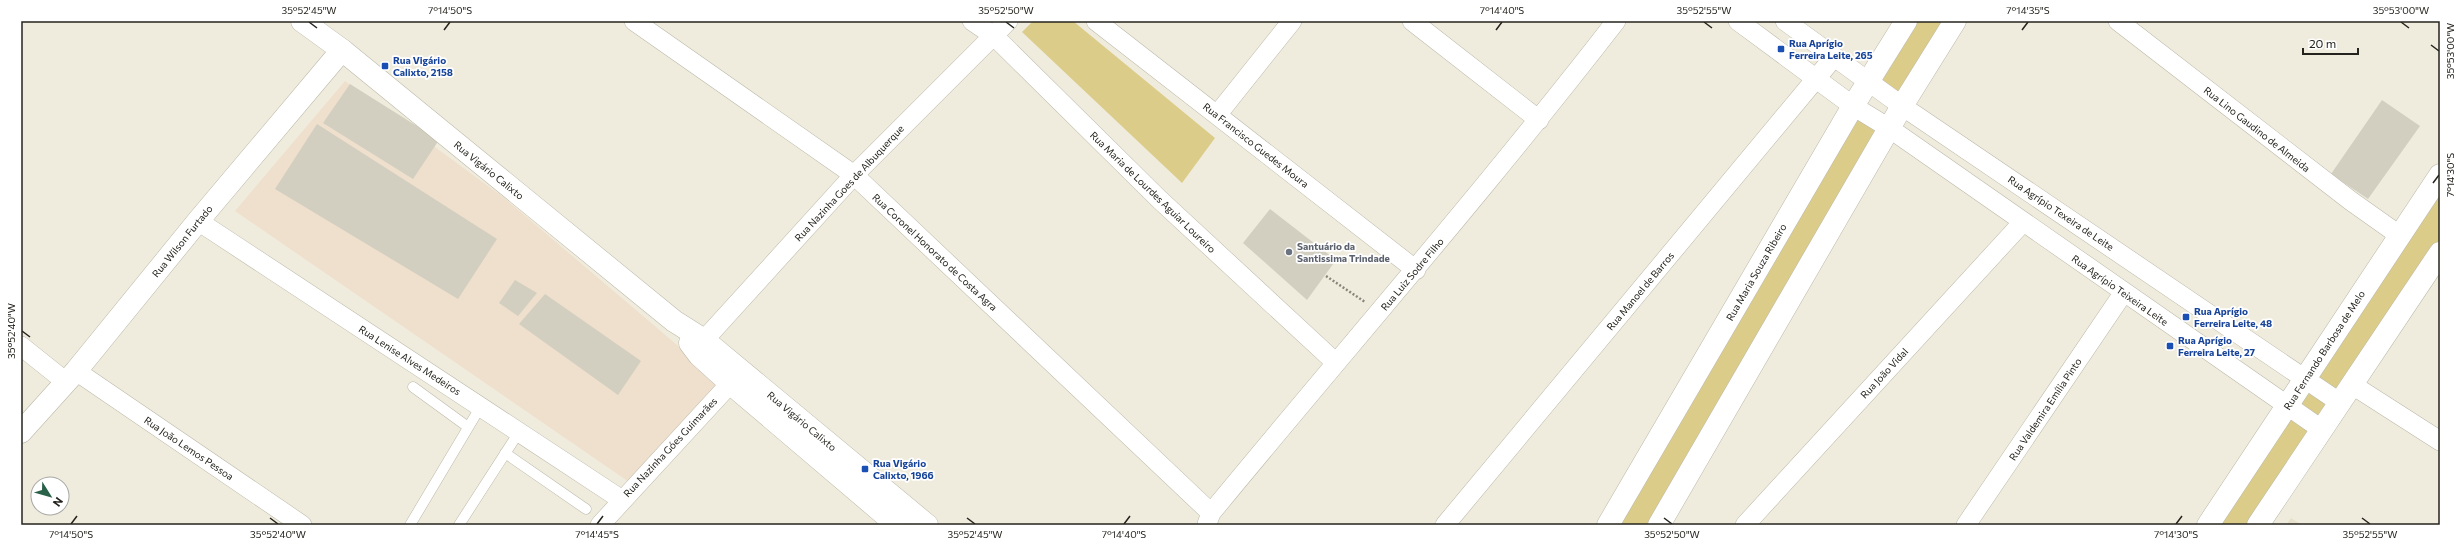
<svg xmlns="http://www.w3.org/2000/svg" width="2461" height="546" viewBox="0 0 2461 546" font-family="Commissioner,sans-serif">
<style>
.built{fill:#e7e1cb}
.industrial{fill:#efdfcd}
.green{fill:#dccc89}
.building{fill:#d2cfc0}
.lines{fill:none;stroke-linecap:round;stroke-linejoin:round}
.service-casing{stroke:#bcb9aa;stroke-width:11}
.minor-casing{stroke:#bcb9aa;stroke-width:20}
.tertiary-casing{stroke:#bcb9aa;stroke-width:23}
.secondary-casing{stroke:#bcb9aa;stroke-width:23}
.path{stroke:#88857b;stroke-width:2.5;stroke-dasharray:2 2;stroke-linecap:butt}
.service{stroke:#fff;stroke-width:10}
.minor{stroke:#fff;stroke-width:19}
.tertiary{stroke:#fff;stroke-width:22}
.secondary{stroke:#fff;stroke-width:22}
.ticks{fill:none;stroke:#24231d;stroke-width:1.5}
.transit-dot{fill:#1a4fb4;stroke:#fff;stroke-width:1.5}
.worship-dot{fill:#6b7280;stroke:#fff;stroke-width:1.5}
.labels{text-anchor:middle;stroke-width:3.5;stroke-linejoin:round;paint-order:stroke}
.transit-label{font-size:10px;font-weight:bold;fill:#164399;stroke:#fff;text-anchor:start}
.street-label{font-size:10px;fill:#24231d;stroke:#fff}
.worship-label{font-size:10px;font-weight:bold;fill:#5b616d;stroke:#fff;text-anchor:start}
.neatline{fill:none;stroke:#24231d;stroke-width:1.5}
.ticks-label{font-size:10px;text-anchor:middle;fill:#24231d}
</style>
<rect width="100%" height="100%" fill="#f0ecdd"/>
<path class="built" d="M2291,518l11,7h-16z"/>
<path class="industrial" d="M345,81l158,116 220,187 -91,100 -397,-273z"/>
<path class="green" d="M1033,21h40l142,117 -33,45 -160,-151z
M1915,21h31l-46,75 -21,-18z
M1855,117l24,14 -230,394h-32z
M2440,189v50l-118,179 -25,-14z
M2288,415l26,17 -61,93h-39z"/>
<path class="building" d="M350,84l89,56 -26,39 -90,-56z
M2382,100l38,26 -52,73 -37,-25z
M317,124l180,115 -39,60 -183,-110z
M1270,209l66,51 -29,40 -64,-57z
M515,280l22,13 -19,23 -19,-13z
M545,294l96,67 -23,34 -99,-71z"/>
<g class="lines">
<defs>
<path id="service" d="M413,387l55,40
M505,453l81,56
M410,525l71,-119
M459,525l60,-93"/>
<path id="minor" d="M634,21l220,154 357,338
M972,21l22,15 166,164 175,162
M1096,21l320,249
M1412,21l127,99
M1738,21l115,85 36,22 432,301
M1785,21l117,85 437,296
M2118,21l233,180 48,34
M1217,115l75,-94
M198,221l424,279
M21,346l45,36
M695,350l159,-175 154,-154
M76,371l226,154
M2351,384l89,57
M1207,524l4,-11c135,-164 275,-324 405,-492
M600,525l140,-152
M1445,525l389,-468
M1745,525l278,-303
M1966,525l158,-233"/>
<path id="tertiary" d="M21,432l55,-61 122,-150 144,-171
M1608,525l245,-419 53,-85
M1659,525l243,-419 53,-85
M2208,525l232,-350
M2258,525l182,-272"/>
<path id="secondary" d="M302,21l40,29 332,271 30,19 223,185
M690,343l9,12 31,28 167,142"/>
</defs>
<use href="#service" class="service-casing"/>
<use href="#minor" class="minor-casing"/>
<use href="#tertiary" class="tertiary-casing"/>
<use href="#secondary" class="secondary-casing"/>
<path class="path" d="M1326,276l39,26"/>
<use href="#service" class="service"/>
<use href="#minor" class="minor"/>
<use href="#tertiary" class="tertiary"/>
<use href="#secondary" class="secondary"/>
</g>
<path class="ticks" d="M309,22l8,6M1006,22l8,6M1704,22l8,6M2401,22l8,6M444,30l6,-8M1496,30l6,-8M2022,30l6,-8M2431,45l8,6M2433,183l6,-8M22,331l8,6M270,518l8,6M967,518l8,6M1664,518l8,6M2362,518l8,6M71,524l6,-8M597,524l6,-8M1124,524l6,-8M2176,524l6,-8"/>
<g class="transit-dot">
<rect x="1777" y="45" width="8" height="8" rx="2"/>
<rect x="381" y="62" width="8" height="8" rx="2"/>
<rect x="2182" y="313" width="8" height="8" rx="2"/>
<rect x="2166" y="342" width="8" height="8" rx="2"/>
<rect x="861" y="465" width="8" height="8" rx="2"/>
</g>
<circle class="worship-dot" cx="1289" cy="252" r="4"/>
<g class="labels">
<g class="transit-label">
<text x="1789" y="47">Rua Aprígio<tspan x="1789" dy="12">Ferreira Leite, 265</tspan></text>
<text x="393" y="64">Rua Vigário<tspan x="393" dy="12">Calixto, 2158</tspan></text>
<text x="2194" y="315">Rua Aprígio<tspan x="2194" dy="12">Ferreira Leite, 48</tspan></text>
<text x="2178" y="344">Rua Aprígio<tspan x="2178" dy="12">Ferreira Leite, 27</tspan></text>
<text x="873" y="467">Rua Vigário<tspan x="873" dy="12">Calixto, 1966</tspan></text>
</g>
<g class="street-label">
<text transform="translate(2257 129) rotate(38)" y="4">Rua Lino Gaudino de Almeida</text>
<text transform="translate(1256 145) rotate(38)" y="4">Rua Francisco Guedes Moura</text>
<text transform="translate(489 170) rotate(39)" y="4">Rua Vigário Calixto</text>
<text transform="translate(849 183) rotate(-47)" y="4">Rua Nazinha Goes de Albuquerque</text>
<text transform="translate(1153 192) rotate(44)" y="4">Rua Maria de Lourdes Aguiar Loureiro</text>
<text transform="translate(2061 213) rotate(34)" y="4">Rua Agrípio Texeira de Leite</text>
<text transform="translate(182 241) rotate(-51)" y="4">Rua Wilson Furtado</text>
<text transform="translate(935 252) rotate(43)" y="4">Rua Coronel Honorato de Costa Agra</text>
<text transform="translate(1756 272) rotate(-60)" y="4">Rua Maria Souza Ribeiro</text>
<text transform="translate(1412 274) rotate(-50)" y="4">Rua Luiz Sodre Filho</text>
<text transform="translate(2120 290) rotate(35)" y="4">Rua Agrípio Teixeira Leite</text>
<text transform="translate(1640 291) rotate(-50)" y="4">Rua Manoel de Barros</text>
<text transform="translate(2324 350) rotate(-57)" y="4">Rua Fernando Barbosa de Melo</text>
<text transform="translate(410 360) rotate(33)" y="4">Rua Lenise Alves Medeiros</text>
<text transform="translate(1884 373) rotate(-47)" y="4">Rua João Vidal</text>
<text transform="translate(2045 409) rotate(-56)" y="4">Rua Valdemira Emília Pinto</text>
<text transform="translate(802 421) rotate(40)" y="4">Rua Vigário Calixto</text>
<text transform="translate(670 447) rotate(-47)" y="4">Rua Nazinha Góes Guimarães</text>
<text transform="translate(189 448) rotate(34)" y="4">Rua João Lemos Pessoa</text>
</g>
<g class="worship-label">
<text x="1297" y="250">Santuário da<tspan x="1297" dy="12">Santissima Trindade</tspan></text>
</g>
</g>
<rect width="2461" height="546" fill="none" stroke="#ffffff" stroke-width="44"/>
<g transform="translate(50 496) rotate(127)"><circle r="19" fill="#ffffff" stroke="#a7a7a5"/>
<path d="M0-3L7 15L0 10L-7 15Z" fill="#2a6249"/>
<text y="-6" font-size="11" font-weight="bold" text-anchor="middle" fill="#24231d">N</text>
</g>
<path d="M2303 48v6h55v-6" fill="none" stroke="#24231d" stroke-width="2"/>
<text x="2309" y="48" font-size="12" fill="#24231d" stroke="#ffffff" stroke-width="3" paint-order="stroke">20 m</text>
<rect x="22" y="22" width="2417" height="502" class="neatline"/>
<g class="ticks-label">
<text x="309" y="14">35°52'45"W</text>
<text x="450" y="14">7°14'50"S</text>
<text x="1006" y="14">35°52'50"W</text>
<text x="1502" y="14">7°14'40"S</text>
<text x="1704" y="14">35°52'55"W</text>
<text x="2028" y="14">7°14'35"S</text>
<text x="2401" y="14">35°53'00"W</text>
<text transform="translate(2450 51) rotate(-90)" y="4">35°53'00"W</text>
<text transform="translate(2450 175) rotate(-90)" y="4">7°14'30"S</text>
<text transform="translate(11 331) rotate(-90)" y="4">35°52'40"W</text>
<text x="71" y="538">7°14'50"S</text>
<text x="278" y="538">35°52'40"W</text>
<text x="597" y="538">7°14'45"S</text>
<text x="975" y="538">35°52'45"W</text>
<text x="1124" y="538">7°14'40"S</text>
<text x="1672" y="538">35°52'50"W</text>
<text x="2176" y="538">7°14'30"S</text>
<text x="2370" y="538">35°52'55"W</text>
</g>
</svg>
